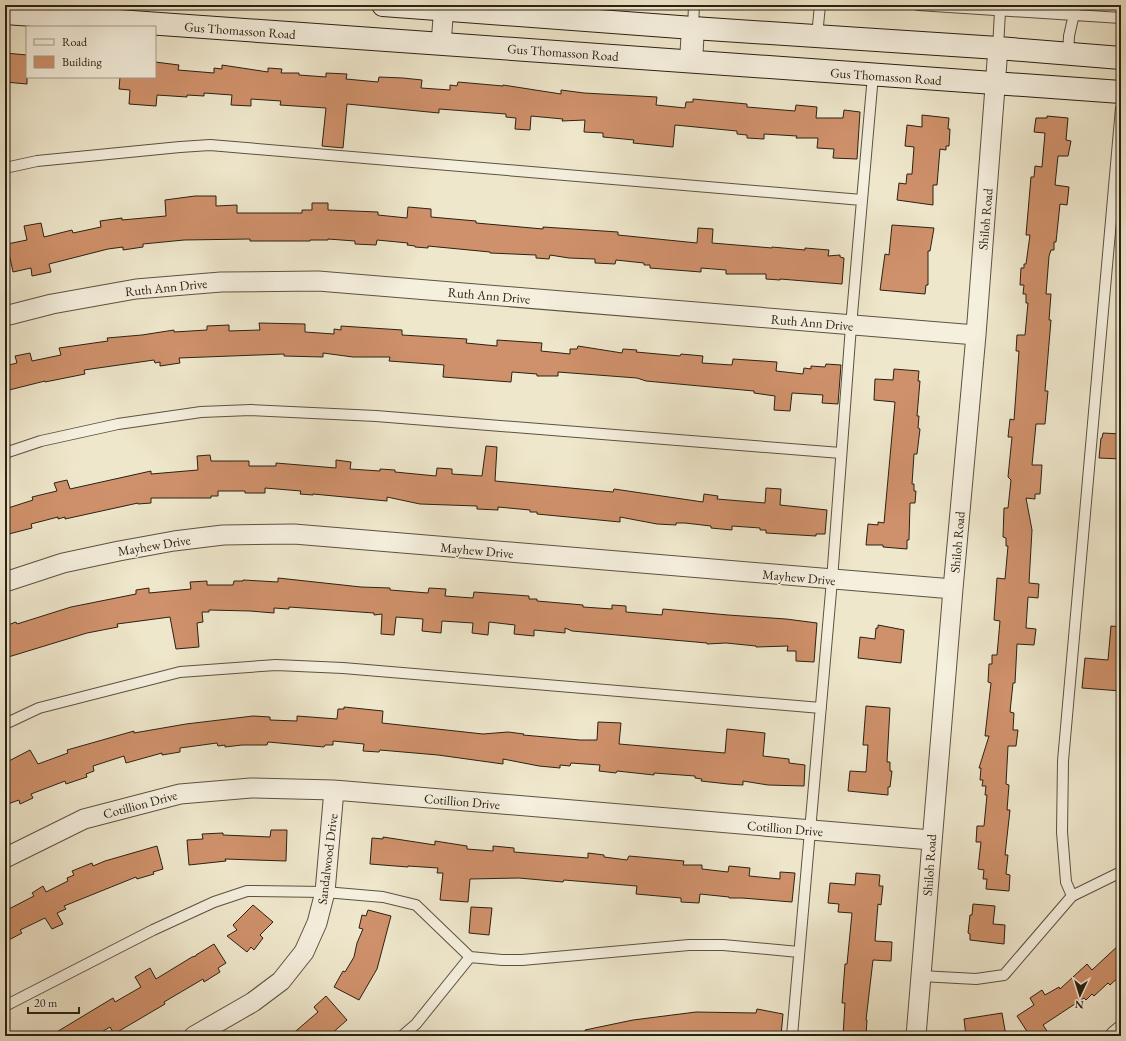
<svg xmlns="http://www.w3.org/2000/svg" width="1126" height="1041" viewBox="0 0 1126 1041" font-family="'EB Garamond',serif">
<style>
.building{fill:#cf916b;stroke:#2b2112}
.lines{fill:none;stroke-linecap:round;stroke-linejoin:round}
.service-casing{stroke:#5c5240;stroke-width:12}
.minor-casing{stroke:#5c5240;stroke-width:21}
.tertiary-casing{stroke:#5c5240;stroke-width:24}
.secondary-casing{stroke:#2b2112;stroke-width:24}
.service{stroke:#f5efde;stroke-width:10}
.minor{stroke:#f5efde;stroke-width:19}
.tertiary{stroke:#f5efde;stroke-width:22}
.secondary{stroke:#f5efde;stroke-width:22}
.labels{text-anchor:middle;stroke-width:3;stroke-linejoin:round;paint-order:stroke}
.street-label{font-size:13px;fill:#2b2112;stroke:#f5efde}
</style>
<rect width="100%" height="100%" fill="#efe7cc"/>
<filter id="stains"><feTurbulence type="fractalNoise" baseFrequency=".005" numOctaves="4"/><feColorMatrix values="0 0 0 0 .2 0 0 0 0 .09 0 0 0 0 .02 0 0 0 .5 -.17"/></filter>
<radialGradient id="worn" r=".72"><stop offset=".6" stop-color="#630" stop-opacity="0"/><stop offset="1" stop-color="#630" stop-opacity=".3"/></radialGradient>
<path class="building" d="M5,53l22,2v29l-22,-2z
M155,62l24,3 -1,5 36,3v-5l8,1v-4l46,7v-4l14,1 -1,4h18v2l27,2v-4l21,1 -1,5 32,3 1,-5 24,1 19,2 -1,8 29,2v-5l7,1 1,-4 45,4v-1l58,9v-4l23,3 73,4 -1,8 29,3 1,-6h7v-3l54,5v3l48,4 1,-6 21,2 -1,11h27l1,-8 16,2 -3,47 -24,-1 1,-9 -17,-1 1,-10h-22l1,-2 -33,-2v5l-17,-1v-3l-10,-1v-3l-62,-6 -2,22 -40,-4 1,-3 -31,-3v-4l-19,-1 1,-12 -23,1 1,-2 -32,-3 -1,14 -15,-1 1,-11 -10,-1v-3l-67,-5v4l-92,-9 -4,44 -21,-2 4,-38 -46,-3 1,-4 -30,-2v7l-20,-1 1,-10 -28,-2v3l-17,-1v2l-30,-2 -1,11 -27,-2 1,-14 -11,-1 1,-12h35z
M922,115l27,3 -1,11h2l-1,17h-3v4l-6,-1 -3,36h-4v20l-36,-5 2,-17 7,1 1,-10h5l2,-27 -9,-1 2,-21 15,2z
M1047,116l21,2 -2,22 5,1 -3,15h-10l-3,29 14,2 -2,18 -7,-1 -4,38h-2v8h-3l-2,6 -3,38h5l-2,26h2l-6,71h3l-3,33h-9l-4,41h10l-2,29h-5v5l-9,-1 6,32 -3,53 10,1 -1,14 -10,-1 -2,31 10,1 -2,16 -17,-1 -2,39h-2l-3,29 4,1 -1,17h5l-2,16h-8l-2,38 3,1 -2,25h3l-5,45h3l-2,19 4,1 -1,16 -23,-2 1,-10h-4l1,-9 -6,-1 3,-27h-5l1,-16h7l3,-31h-2l1,-9h-4l1,-6h-3l1,-12h-2l10,-32h-4l6,-53 -3,-1 1,-18h3v-9h5l3,-34 -6,-1 3,-42 8,1 3,-33h-2v-8l-3,-1 1,-29h4l3,-28 -3,-3 4,-40h-4l2,-18 4,1 5,-69h-3l1,-16h8l3,-32h-2v-9h-3l1,-9h-4l1,-17h3v-4h2l4,-29h-4l5,-58h3l1,-11 7,1 3,-34 -11,-1 2,-14h11z
M195,196h21v10l21,-1v8h65v-3h10v-7h16v7l50,2v3l29,3 1,-11 23,2v8l45,4v2l67,6v-2l75,5v3l79,8 1,-15 15,1 -1,14 60,5v-1l33,3v-2l24,2 -1,6 12,-1v2l4,1 -2,26 -62,-5v1l-14,-1v-5h-40v-4l-25,-2v4l-51,-4v-3h-6v-2l-28,-3 -1,4 -20,-1v-4l-26,-1 -19,-3 -1,4 -13,-1v-3l-46,-2v-1l-62,-6v2l-13,-1v-1l-8,-1 1,-2 -31,-3 -1,5 -21,-1v-3l-27,-2v1h-18v1h-60v-2l-66,1 -41,4v3l-20,3v-3l-15,2 -59,15 2,8 -19,4 -1,-8 -18,4 -6,-28 20,-4 -3,-14 17,-3 3,14 28,-7 1,3 28,-6 -1,-6 22,-3v2l44,-4 -1,-16z
M892,225l42,3 -4,23h-2v34h-2l-1,9 -45,-4 5,-36 4,1z
M259,323l46,1v8l29,2v-5l7,1v-4l61,4v5l65,4 -1,4 31,3v-6l45,3 -1,8 29,3v-5h7l1,-3 44,7 1,-4 14,1 -1,2 44,4 1,-2 22,2 -1,7 30,2 1,-6 44,3 -1,9 27,3 1,-6 7,1v-3l14,1 1,-3 15,1 -3,39 -16,-1 1,-8 -31,-2 -2,18 -16,-1 1,-14 -21,-3v-2l-108,-10 -9,-3 -79,-6v4h-21v-2l-25,-2 -1,10 -68,-5 1,-12 -55,-4 1,-4h-37l-30,-4v4l-39,-1v-2l-105,4 1,5 -20,3v-4l-5,1 -1,-3 -70,10 1,4 -40,8v-1l-40,10v-25l12,-3 -2,-7 15,-3 2,8 29,-6 -2,-7 49,-7 -1,-3 35,-3 32,-5v2l33,-2v-4l22,-1v6l31,-1z
M894,369l25,2 -1,10h2l-3,35h2l-1,12 2,1 -3,25h-3l-2,30h2v7h2l-1,12h-5l-1,37h-2v9l-24,-2v-2h-17l2,-21 10,1v-3l6,1 11,-121 -21,-2 1,-21 18,1z
M1103,433l18,1v25l-22,-1 2,-20h1z
M486,446l11,1 -2,34 118,11 1,-3 89,13 1,-8 14,2 -1,3 48,4 1,-15 15,1 -1,16 47,5 -2,24h-9v2l-50,-3v-3h-6v-2l-28,-2v4l-21,-2v-2l-26,-3h-9v2l-19,-1 -37,-7v5l-83,-8v-2h-7v-2l-32,-3v3l-21,-1v-3l-57,-2 -33,-7v4l-74,-7v1l-13,-1 1,-3 -36,-3v5h-20v-2h-27v5h-7v2h-60v5l-13,1v-1l-73,16v-2l-7,2v-2l-27,7 1,4 -27,7v-26l28,-9 -1,-3 25,-6 -3,-8 13,-3 3,9 81,-18v3l47,-4 -1,-14 13,-1 1,6h38v5h27v-3l60,5v-8l15,2 -1,7 30,2v-2l15,1v2l41,4 1,-8 15,1v5l30,2z
M278,578l83,9 29,1v2l38,3 1,-5 17,1 -1,7 28,2 1,-6 55,4v3h8v2l46,4v2l29,2v-4l14,1v6l36,3 1,-6 65,6 58,4 31,4 -3,39 -18,-1v-10h-9l1,-5 -32,1v-1l-30,-3 -19,1v-1l-135,-12 -7,-3v5l-31,-3v6l-20,-2 1,-9 -26,-3 -1,13 -16,-2 1,-10 -31,-2 -1,12 -19,-2 1,-12 -27,-2 -2,18 -13,-1 1,-20 -8,1v-2l-85,-6v2l-15,-1v5l-24,-2 -41,-1v2h-7l1,10 -6,1 2,24 -23,2 -6,-32 -53,7 1,3 -31,6 -82,25v-32l11,-4 1,2 54,-17 65,-13v-4l13,-2v5l42,-4 -1,-7 17,-1v4h26l1,-4h9v-1l35,2z
M878,625l26,5 -3,33 -43,-5 2,-21 15,2 1,-11h2z
M1111,626l10,1v64l-39,-3 3,-30 23,2z
M866,706l24,2 -3,54h3v9h2l-2,16h-2v8l-40,-4 2,-20 16,1 2,-27h-5z
M344,707l39,4 -1,12 101,11 25,-2 16,2 -1,1 57,5h17l1,-18 23,1 -2,21 106,9 2,-24 38,4 -2,23 26,3v4l16,2 -1,21 -36,-1 -25,-4v4l-15,-1 -27,-3 1,-2 -7,-1v-2l-41,-3v2l-37,-4 -1,2 -17,-2 1,-6 -29,-2 -1,3 -10,-1v3l-21,-2 -36,-7v5l-65,-9 -58,-5 -1,2 -16,-1 1,-7 -31,-3v4h-8l-1,2 -56,-5 -1,3h-25l-17,2v-2l-7,1 -1,-3 -37,5v4l-18,3v-2l-36,10 -2,-7 -31,10 1,5 -8,3 1,3 -21,7 -1,-3 -34,13 2,4 -13,6 -1,-4 -14,5v-42l25,-13 8,14 30,-11 -1,-3 67,-19v2l52,-9 67,-8 17,1v3l27,1v-5l40,3 1,-10h6z
M271,830h16l-1,31 -61,-2 1,2 -37,4 -2,-25 16,-1 -1,-5 21,-1v2l47,2z
M383,837l52,8v-4l32,5v3l26,2v-5l21,2v4l36,3 38,3v-5l16,2v2l23,3 2,-4 55,5 -1,4h19v4l26,3 1,-6 21,2 -1,8 31,3v-7l15,1 -3,29 -50,-4h-13v-1l-29,-3 -1,9 -18,-1v-4l-45,-4 1,-8 -73,-6 -1,2 -44,-4 -49,1 -2,23 -28,-2 3,-27h-6l1,-5 -30,-2v1l-38,-3 2,-26 11,1z
M157,846l6,23 -10,3 1,2 -17,5 -1,-2 -72,29 2,3 -9,4 6,11 -11,5 -7,-11 -25,12 2,3 -17,9v-31l29,-15 -2,-3 11,-7 3,6 22,-11 -1,-3 7,-3 -2,-4 20,-8 1,3 12,-5z
M856,873l24,2 -1,11h4l-2,19 -3,-1 -3,37 17,1 -1,19 -18,-1 -7,60h1l-1,16h-23l2,-33h-3l3,-39h2l5,-51 -14,-1 1,-8 -11,-1 2,-20 25,2z
M973,904l22,2 -2,18 12,1 -1,19 -34,-4v-6l-2,-1 2,-18h2z
M253,905l20,17 -13,13 3,3 -9,12 -3,-3 -4,5 -20,-16 10,-6 -4,-5z
M471,907l21,1 -3,27 -20,-2z
M368,910l23,6 -14,53 -18,31 -25,-13 9,-16 2,1 9,-15 3,-14 6,-14 -4,-1 3,-13 4,1z
M1121,943v32l-11,10 -2,-2 -14,13 -2,-2 -6,6 -2,-2 -41,27 4,6 -7,5h-10l-13,-20 17,-11 -4,-7 12,-8 3,5 14,-8 1,2 27,-25 5,6z
M214,944l12,19 -8,5 2,4 -16,10 -1,-3 -39,23 1,2 -51,30 -4,-7 -15,9h-45l63,-38 2,4 26,-15 -6,-10 15,-9 6,11 36,-22 4,-1v-1z
M326,996l21,24 -18,16h-39l28,-24 -4,-5z
M757,1009l26,5 -2,22h-195l-1,-6 48,-10 63,-8 60,1z
M1002,1013l4,23h-40l-2,-17z"/>
<g class="lines">
<defs>
<path id="service" d="M918,5l203,13
M693,28l1,-23
M817,36l3,-31
M998,48l2,-37
M1068,54l1,-18 7,-31
M5,168l32,-7 143,-14 30,-2 652,55
M5,453l36,-12 77,-17 83,-12 50,-2 125,6 465,37
M5,724l34,-16 141,-36 96,-7 67,3 478,40
M1072,896l-6,-14 -4,-50 1,-71 58,-653
M921,976l55,3 28,-4 68,-79 49,-24
M5,1006l148,-76 61,-28 33,-11 78,1 58,5 33,8 54,52 32,3h20l167,-15h34l76,7
M402,1036l14,-12 54,-67
M792,1036l40,-456 19,-254 22,-251"/>
<path id="minor" d="M441,44l3,-39
M5,316l47,-12 84,-15 85,-7 97,-1 658,54
M5,582l58,-19 56,-12 55,-10 49,-6 71,-1 659,55
M5,858l79,-39 96,-25 71,-6 83,2 597,50
M194,1036l59,-34 28,-21 23,-29 13,-29 8,-31 9,-102
M916,1036l37,-447 23,-254 22,-287
M1115,1036l6,-5"/>
<path id="tertiary" d="M691,61l2,-33"/>
<path id="secondary" d="M383,5l310,23 305,20 123,10
M5,13l1116,79"/>
</defs>
<use href="#service" class="service-casing"/>
<use href="#minor" class="minor-casing"/>
<use href="#tertiary" class="tertiary-casing"/>
<use href="#secondary" class="secondary-casing"/>
<use href="#service" class="service"/>
<use href="#minor" class="minor"/>
<use href="#tertiary" class="tertiary"/>
<use href="#secondary" class="secondary"/>
</g>
<g class="labels">
<g class="street-label">
<text transform="translate(240 30) rotate(4)" y="5">Gus Thomasson Road</text>
<text transform="translate(563 52) rotate(4)" y="5">Gus Thomasson Road</text>
<text transform="translate(886 76) rotate(4)" y="5">Gus Thomasson Road</text>
<text transform="translate(985 219) rotate(-85)" y="5">Shiloh Road</text>
<text transform="translate(166 287) rotate(-6)" y="5">Ruth Ann Drive</text>
<text transform="translate(489 295) rotate(5)" y="5">Ruth Ann Drive</text>
<text transform="translate(812 322) rotate(5)" y="5">Ruth Ann Drive</text>
<text transform="translate(957 542) rotate(-85)" y="5">Shiloh Road</text>
<text transform="translate(154 545) rotate(-9)" y="5">Mayhew Drive</text>
<text transform="translate(477 550) rotate(5)" y="5">Mayhew Drive</text>
<text transform="translate(799 577) rotate(5)" y="5">Mayhew Drive</text>
<text transform="translate(462 801) rotate(5)" y="5">Cotillion Drive</text>
<text transform="translate(140 804) rotate(-15)" y="5">Cotillion Drive</text>
<text transform="translate(785 828) rotate(5)" y="5">Cotillion Drive</text>
<text transform="translate(327 859) rotate(-83)" y="5">Sandalwood Drive</text>
<text transform="translate(929 865) rotate(-86)" y="5">Shiloh Road</text>
</g>
</g>
<rect width="1126" height="1041" fill="none" stroke="#efe7cc" stroke-width="20"/>
<rect x="6" y="6" width="1114" height="1029" fill="none" stroke="#2b2112" stroke-width="2"/>
<rect x="10" y="10" width="1106" height="1021" fill="none" stroke="#2b2112"/>
<rect x="26" y="26" width="130" height="52" fill="#f5efde" stroke="#a49d8c"/>
<rect x="34" y="39" width="20" height="6" fill="#f5efde" stroke="#a49d8c"/>
<text x="62" y="46" font-size="12" fill="#2b2112">Road</text>
<rect x="34" y="56" width="20" height="12" fill="#cf916b" stroke="#a49d8c"/>
<text x="62" y="66" font-size="12" fill="#2b2112">Building</text>
<g transform="translate(1080 995) rotate(184)" stroke="#f5efde" stroke-width="3" paint-order="stroke">
<path d="M0-3L7 15L0 10L-7 15Z" fill="#2b2112"/>
<text y="-6" font-size="11" font-weight="bold" text-anchor="middle" fill="#2b2112">N</text>
</g>
<path d="M28 1007v6h51v-6" fill="none" stroke="#2b2112" stroke-width="2"/>
<text x="34" y="1007" font-size="12" fill="#2b2112" stroke="#f5efde" stroke-width="3" paint-order="stroke">20 m</text>
<rect width="100%" height="100%" filter="url(#stains)"/>
<rect width="100%" height="100%" fill="url(#worn)"/>
</svg>
